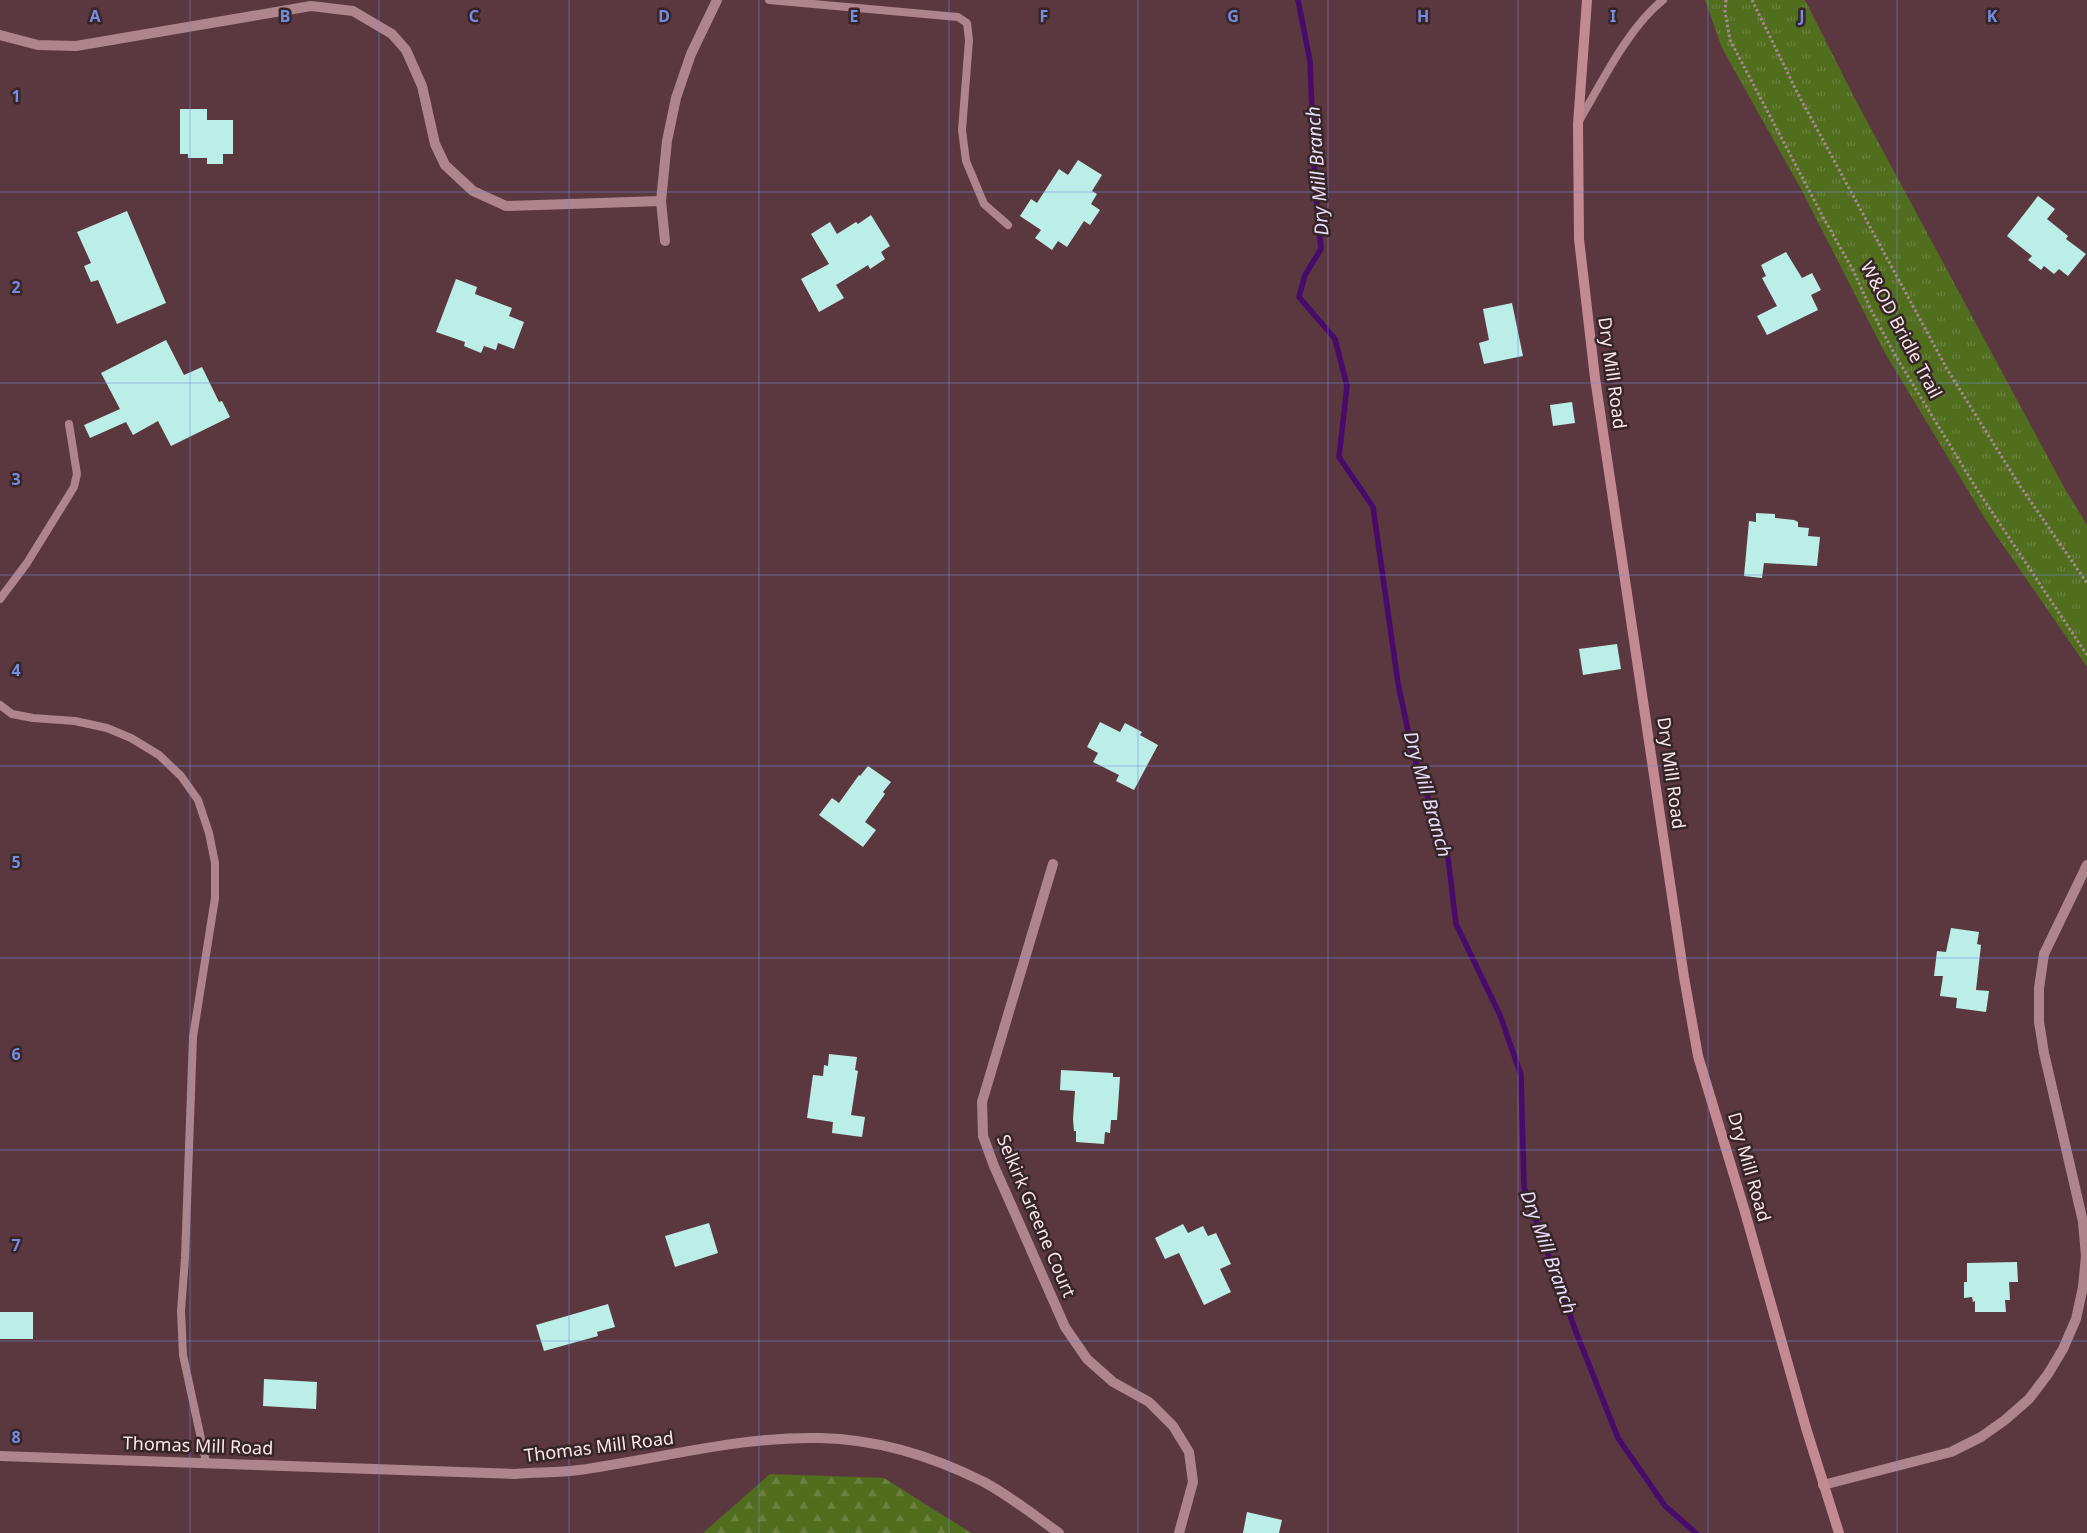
<svg xmlns="http://www.w3.org/2000/svg" width="2087" height="1533" viewBox="0 0 2087 1533" font-family="'Noto Sans',sans-serif">
<style>
.forest{fill:url(#forest-firs)}
.park{fill:url(#park-tufts)}
.lines{fill:none;stroke-linecap:round;stroke-linejoin:round}
.stream{stroke:#460b6b;stroke-width:5.5}
.building{fill:#bceee8}
.path{stroke:#a7898e;stroke-width:3;stroke-dasharray:2.5 2.5;stroke-linecap:butt}
.lane{stroke:#ae858c;stroke-width:8}
.street{stroke:#ae858c;stroke-width:10}
.secondary{stroke:#c48a94;stroke-width:10}
.grid{fill:none;stroke:#778bdf;stroke-width:1;stroke-opacity:0.55}
.labels{text-anchor:middle;stroke-width:5;stroke-linejoin:round;paint-order:stroke}
.street-label{font-size:18px;fill:#fde6e9;stroke:#352528}
.water-label{font-size:19px;font-style:italic;fill:#eadef8;stroke:#352528}
.grid-label{font-size:16px;text-anchor:middle;font-weight:bold;fill:#778bdf;stroke:#352528;stroke-width:5;stroke-linejoin:round;paint-order:stroke}
</style>
<defs>
<pattern id="forest-firs" width="22" height="20" patternUnits="userSpaceOnUse" patternTransform="scale(1.25)"><rect width="22" height="20" fill="#516d1e"/><path d="M5 1l3.5 6h-7zM16 11l3.5 6h-7z" fill="#6b823f"/></pattern>
<pattern id="park-tufts" width="24" height="20" patternUnits="userSpaceOnUse" patternTransform="scale(1.25)"><rect width="24" height="20" fill="#516d1e"/><path d="M3 7l-1-3M5 7V3M7 7l1-3M15 17l-1-3M17 17v-4M19 17l1-3" fill="none" stroke="#6b823f"/></pattern>
</defs>
<rect width="100%" height="100%" fill="#5b383f"/>
<path class="forest" d="M770,1474l114,4 87,55h-268z"/>
<path class="park" d="M1705,0h100l50,99 210,390 22,36v142l-100,-145 -102,-169 -84,-164 -79,-141z"/>
<g class="lines">
<path class="stream" d="M1298,0l12,61 5,122 6,66 -16,26 -6,22 36,42 12,47 -8,71 34,50 25,176 14,67 36,108 8,66 44,91 21,60 3,112 52,145 42,106 47,68 31,27"/>
</g>
<path class="building" d="M180,109h27v11h26v34h-10v10h-16v-6h-19v-4h-8z
M1078,160l24,15 -10,16 5,3 -6,10 9,6 -10,15 -6,-4 -17,26 -9,-6 -6,9 -17,-12 6,-8 -21,-14 11,-17 6,4 22,-34 9,6z
M2038,196l17,13 -8,10 21,17 -2,3 20,15 -18,22 -9,-7 -5,5 -10,-8 -3,4 -13,-10 4,-4 -25,-20z
M127,211l39,92 -49,21 -19,-44 -7,2 -7,-16 7,-3 -14,-31z
M871,215l19,31 -9,6 4,7 -15,10 -2,-4 -32,20 8,13 -25,14 -18,-33 28,-15 -18,-30 19,-12 7,12 19,-12 2,2z
M1786,252l16,26 10,-5 9,17 -10,5 7,15 -51,25 -10,-19 20,-10 -15,-28 4,-2 -5,-11z
M456,279l21,8 -2,7 37,14 -3,8 15,6 -10,27 -16,-6 -2,7 -12,-4 -3,7 -17,-7 1,-4 -29,-10z
M1512,303l11,53 -39,8 -5,-21 10,-3 -6,-31z
M166,340l18,35 18,-8 17,35 3,-1 8,16 -59,29 -13,-25 -25,14 -7,-13 -36,16 -6,-13 36,-16 -19,-36z
M1572,402l3,21 -22,3 -3,-21z
M1756,513l19,1v4l19,2 4,2v5l11,1 -1,8 12,1 -3,29 -53,-3 -2,15 -18,-2 5,-55 7,1z
M1617,644l4,25 -38,6 -4,-26z
M1100,722l20,10 5,-9 17,9 -2,3 18,10 -24,45 -18,-9 3,-6 -26,-13 5,-9 -11,-6z
M868,766l23,16 -8,10 2,2 -20,28 11,8 -13,17 -44,-32 13,-17 7,5 20,-28 1,1z
M1951,928l28,4 -2,12 4,1 -5,45 13,1 -3,21 -30,-4 1,-10 -17,-2 3,-20h-9l3,-25 9,1z
M829,1054l28,3 -2,13 3,1 -7,44 14,2 -3,20 -30,-4 1,-11 -26,-4 6,-43 10,1 1,-11 4,1z
M1061,1070l52,3v4h7l-3,43h-6l-1,13 -5,-1 -1,12 -28,-2v-11h-2l-1,-12 2,-28 -15,-1z
M709,1223l9,30 -43,14 -10,-31z
M1183,1224l5,9 15,-7 5,10 8,-3 15,31 -11,5 11,23 -27,13 -25,-52 -14,6 -10,-21z
M2017,1262l1,20h-9l1,18h-5l1,12h-31v-11l-2,1 -1,-5 -8,1v-16h3v-19z
M608,1304l7,23 -18,5 1,4 -54,15 -8,-26z
M0,1312h33v27h-33z
M264,1379l53,3 -1,27 -53,-3z
M1247,1512l35,8 -3,13h-36z"/>
<g class="lines">
<path class="path" d="M1726,0l-1,12 5,28 93,177 31,55 17,38 24,45 81,133 111,167
M1752,0l46,94 149,275 73,117 67,97"/>
<path class="lane" d="M769,0l189,17 9,6 2,17 -7,90 4,31 18,43 24,21
M1579,121c23,-39 49,-93 84,-121
M0,599l27,-36 47,-76 3,-13 -8,-50
M0,705l12,9 21,4 42,3 32,7 24,10 28,17 22,21 17,24 11,33 6,30v35l-22,139 -8,221 -4,53 2,44 23,107"/>
<path class="street" d="M0,35l38,10 38,1 235,-40 42,5 39,23 14,16 16,36 13,58 10,21 28,26 33,15 155,-5
M665,241l-4,-40 6,-60 9,-43 15,-44 26,-54
M1053,864l-71,238 1,34 11,30 71,161 22,32 26,23 36,20 24,24 16,26 4,30 -14,51
M0,1456l515,18c21,-2 43,-1 64,-4 80,-11 160,-34 241,-32 56,1 114,19 164,44 26,14 51,34 75,51
M1823,1485l128,-33 30,-15 24,-17 24,-21 19,-25 15,-25 13,-30 7,-32 3,-31 -3,-34 -39,-169 -5,-31v-34l5,-34 43,-89"/>
<path class="secondary" d="M1587,0l-9,124 1,115 16,139 89,599 14,79 47,156 61,216 33,105"/>
</g>
<path class="grid" d="M190,0v1533M379,0v1533M569,0v1533M759,0v1533M949,0v1533M1138,0v1533M1328,0v1533M1518,0v1533M1708,0v1533M1897,0v1533M0,192h2087M0,383h2087M0,575h2087M0,766h2087M0,958h2087M0,1150h2087M0,1341h2087"/>
<g class="labels">
<g class="street-label">
<text transform="translate(1901 330) rotate(62)" y="6">W&amp;OD Bridle Trail</text>
<text transform="translate(1612 373) rotate(82)" y="6">Dry Mill Road</text>
<text transform="translate(1671 773) rotate(82)" y="6">Dry Mill Road</text>
<text transform="translate(1749 1167) rotate(74)" y="6">Dry Mill Road</text>
<text transform="translate(1036 1216) rotate(67)" y="6">Selkirk Greene Court</text>
<text transform="translate(198 1446) rotate(2)" y="6">Thomas Mill Road</text>
<text transform="translate(599 1447) rotate(-7)" y="6">Thomas Mill Road</text>
</g>
<g class="water-label">
<text transform="translate(1317 171) rotate(-94)" y="7">Dry Mill Branch</text>
<text transform="translate(1428 794) rotate(74)" y="7">Dry Mill Branch</text>
<text transform="translate(1549 1252) rotate(70)" y="7">Dry Mill Branch</text>
</g>
</g>
<g class="grid-label">
<text x="95" y="22">A</text>
<text x="285" y="22">B</text>
<text x="474" y="22">C</text>
<text x="664" y="22">D</text>
<text x="854" y="22">E</text>
<text x="1044" y="22">F</text>
<text x="1233" y="22">G</text>
<text x="1423" y="22">H</text>
<text x="1613" y="22">I</text>
<text x="1802" y="22">J</text>
<text x="1992" y="22">K</text>
<text x="16" y="102">1</text>
<text x="16" y="293">2</text>
<text x="16" y="485">3</text>
<text x="16" y="676">4</text>
<text x="16" y="868">5</text>
<text x="16" y="1060">6</text>
<text x="16" y="1251">7</text>
<text x="16" y="1443">8</text>
</g>
</svg>
